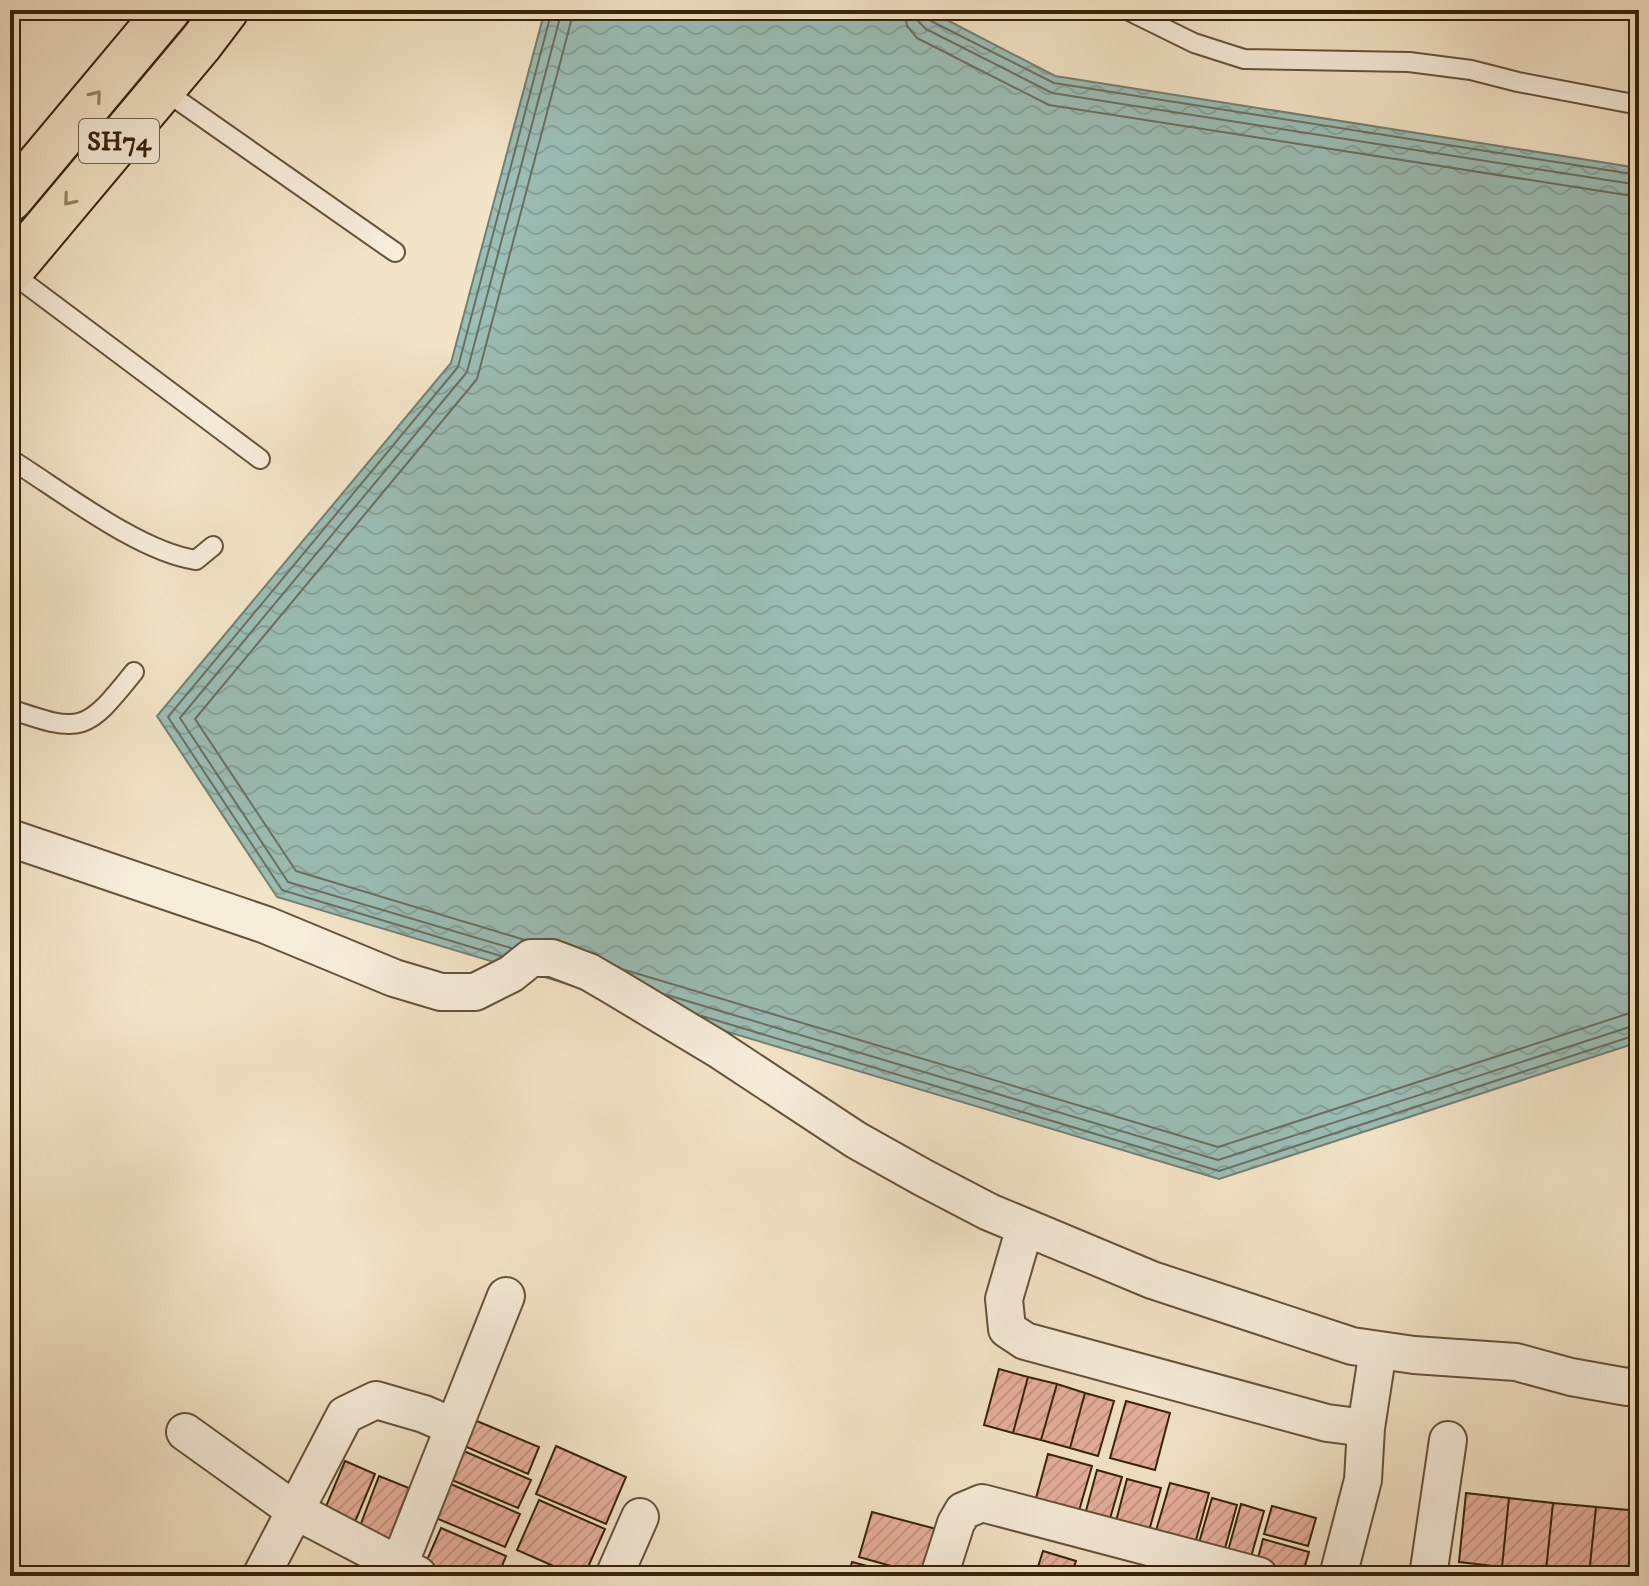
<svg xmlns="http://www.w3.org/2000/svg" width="1649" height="1586" viewBox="0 0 1649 1586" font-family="'IM FELL DW Pica',serif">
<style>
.water{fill:url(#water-waves);stroke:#738071;stroke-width:2}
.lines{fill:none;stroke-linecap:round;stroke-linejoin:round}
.shore{stroke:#697060;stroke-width:2}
.building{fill:url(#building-hatch);stroke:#372309;stroke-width:2}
.lane-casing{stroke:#665338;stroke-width:22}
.street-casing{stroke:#665338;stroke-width:40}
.primary-casing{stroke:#372309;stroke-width:48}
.lane{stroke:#f7eddb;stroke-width:18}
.street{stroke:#f7eddb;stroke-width:36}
.primary{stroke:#f3e4c7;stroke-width:44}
.oneway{stroke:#958468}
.labels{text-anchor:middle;stroke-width:6;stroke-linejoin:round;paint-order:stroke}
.shield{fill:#f7eddb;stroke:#716048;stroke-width:2}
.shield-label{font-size:26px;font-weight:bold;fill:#372309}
</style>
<defs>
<pattern id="water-waves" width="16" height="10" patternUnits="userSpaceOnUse" patternTransform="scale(2)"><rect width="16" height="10" fill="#9bbeb6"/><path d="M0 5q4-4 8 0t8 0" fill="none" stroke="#86a39b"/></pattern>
<pattern id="building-hatch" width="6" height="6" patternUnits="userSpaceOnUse" patternTransform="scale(2)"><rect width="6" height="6" fill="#e7af9c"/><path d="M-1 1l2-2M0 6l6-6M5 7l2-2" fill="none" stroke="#c79685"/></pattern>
</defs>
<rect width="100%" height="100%" fill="#f3e4c7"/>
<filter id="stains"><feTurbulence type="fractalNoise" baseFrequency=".0025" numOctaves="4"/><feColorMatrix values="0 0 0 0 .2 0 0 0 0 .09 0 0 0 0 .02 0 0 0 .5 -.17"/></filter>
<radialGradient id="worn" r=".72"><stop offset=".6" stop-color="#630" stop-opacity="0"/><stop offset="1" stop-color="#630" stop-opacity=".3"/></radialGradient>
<path class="water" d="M545,10h383l127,66 584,92v874l-420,137 -942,-282 -120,-181 294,-353z"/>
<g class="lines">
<path class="shore" d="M904,10l3,16 10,12 132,67 590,92
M916,10l2,11 8,8 126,64 587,92
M926,10l5,11 123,62 585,92
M525,940l-229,-69 -101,-152 282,-340 97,-369
M511,948l-223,-66 -108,-164 287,-346 95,-362
M501,956l-219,-66 -114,-173 290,-350 94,-357
M625,970l593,177 409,-133 12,-2
M667,995l551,165 421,-136
M702,1016l517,155 420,-137"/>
</g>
<path class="building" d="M999,1369l29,8 -15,56 -29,-8z
M1028,1377l29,7 -16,56 -28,-7z
M1057,1384l28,9 -15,55 -29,-8z
M1085,1393l29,8 -16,55 -28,-8z
M1126,1401l44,12 -15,57 -45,-12z
M472,1419l67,28 -11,27 -66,-29z
M556,1446l70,31 -20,47 -70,-30z
M459,1449l72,31 -13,28 -71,-30z
M1048,1454l44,12 -16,55 -43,-12z
M345,1461l30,13 -23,55 -30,-13z
M1097,1470l25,7 -15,52 -24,-7z
M379,1476l30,12 -22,57 -30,-11z
M1127,1479l34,9 -14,50 -33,-9z
M446,1482l74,32 -15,33 -74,-31z
M1170,1483l39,10 -16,58 -40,-10z
M1466,1493l43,5 -7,69 -43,-5z
M1212,1498l25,7 -15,54 -26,-6z
M1509,1498l44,5 -7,68 -44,-4z
M539,1500l66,29 -21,47h-8l-59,-26z
M1553,1503l43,4 -7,68 -43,-4z
M1241,1504l23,7 -15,53 -23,-6z
M1272,1506l44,12 -8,28 -44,-12z
M1596,1507l43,4 -6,65 -44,-1z
M872,1512l68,18 -13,46 -68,-19z
M441,1528l65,28 -8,20h-54l-20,-9z
M1263,1539l46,13 -7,24h-24l-23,-6z
M1043,1551l33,10 -5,15h-36z
M852,1562l53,14h-57z"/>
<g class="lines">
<defs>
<path id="lane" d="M1127,10l67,33 50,16 165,3 62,8 47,12 121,23
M162,89l233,163
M10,272l250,187
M10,459c50,31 129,93 186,101l17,-14
M10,709c72,25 76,23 124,-37"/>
<path id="street" d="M10,838l256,87 128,53 47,14h34l36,-18 20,-16h21l37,14 24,14 105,63 138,91 66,37 67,35 163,68 200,66 62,9 102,7 55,15 56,10 12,-1
M1025,1227l-21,72 3,30 18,12 302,82 39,5
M185,1432l109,78 124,65
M399,1565l107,-269
M261,1576l84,-161 31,-15 48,14 28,12
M614,1576l26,-59
M939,1576l17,-53 7,-12 19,-8 277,73
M1338,1576l25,-96 3,-52 12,-78
M1428,1576l20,-136"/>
<path id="primary" d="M10,199l158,-189
M10,271l191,-228 25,-33"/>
</defs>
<use href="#lane" class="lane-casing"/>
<use href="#street" class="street-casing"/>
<use href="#primary" class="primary-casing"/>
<use href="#lane" class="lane"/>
<use href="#street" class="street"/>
<use href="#primary" class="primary"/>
</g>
<defs><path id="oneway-chevron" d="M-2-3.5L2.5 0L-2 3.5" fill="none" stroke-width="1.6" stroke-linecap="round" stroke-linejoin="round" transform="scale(2)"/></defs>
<g class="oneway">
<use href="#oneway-chevron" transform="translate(96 96) rotate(-50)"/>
<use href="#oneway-chevron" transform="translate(69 200) rotate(130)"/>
</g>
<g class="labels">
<rect class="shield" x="79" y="119" width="80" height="44" rx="6"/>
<g class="shield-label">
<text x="119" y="150">SH74</text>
</g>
</g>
<rect width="1649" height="1586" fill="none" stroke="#f3e4c7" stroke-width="40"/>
<rect x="12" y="12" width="1625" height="1562" fill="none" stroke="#372309" stroke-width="4"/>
<rect x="20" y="20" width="1609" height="1546" fill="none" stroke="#372309" stroke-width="2"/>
<rect width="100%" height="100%" filter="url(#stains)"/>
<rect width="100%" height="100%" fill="url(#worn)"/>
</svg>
